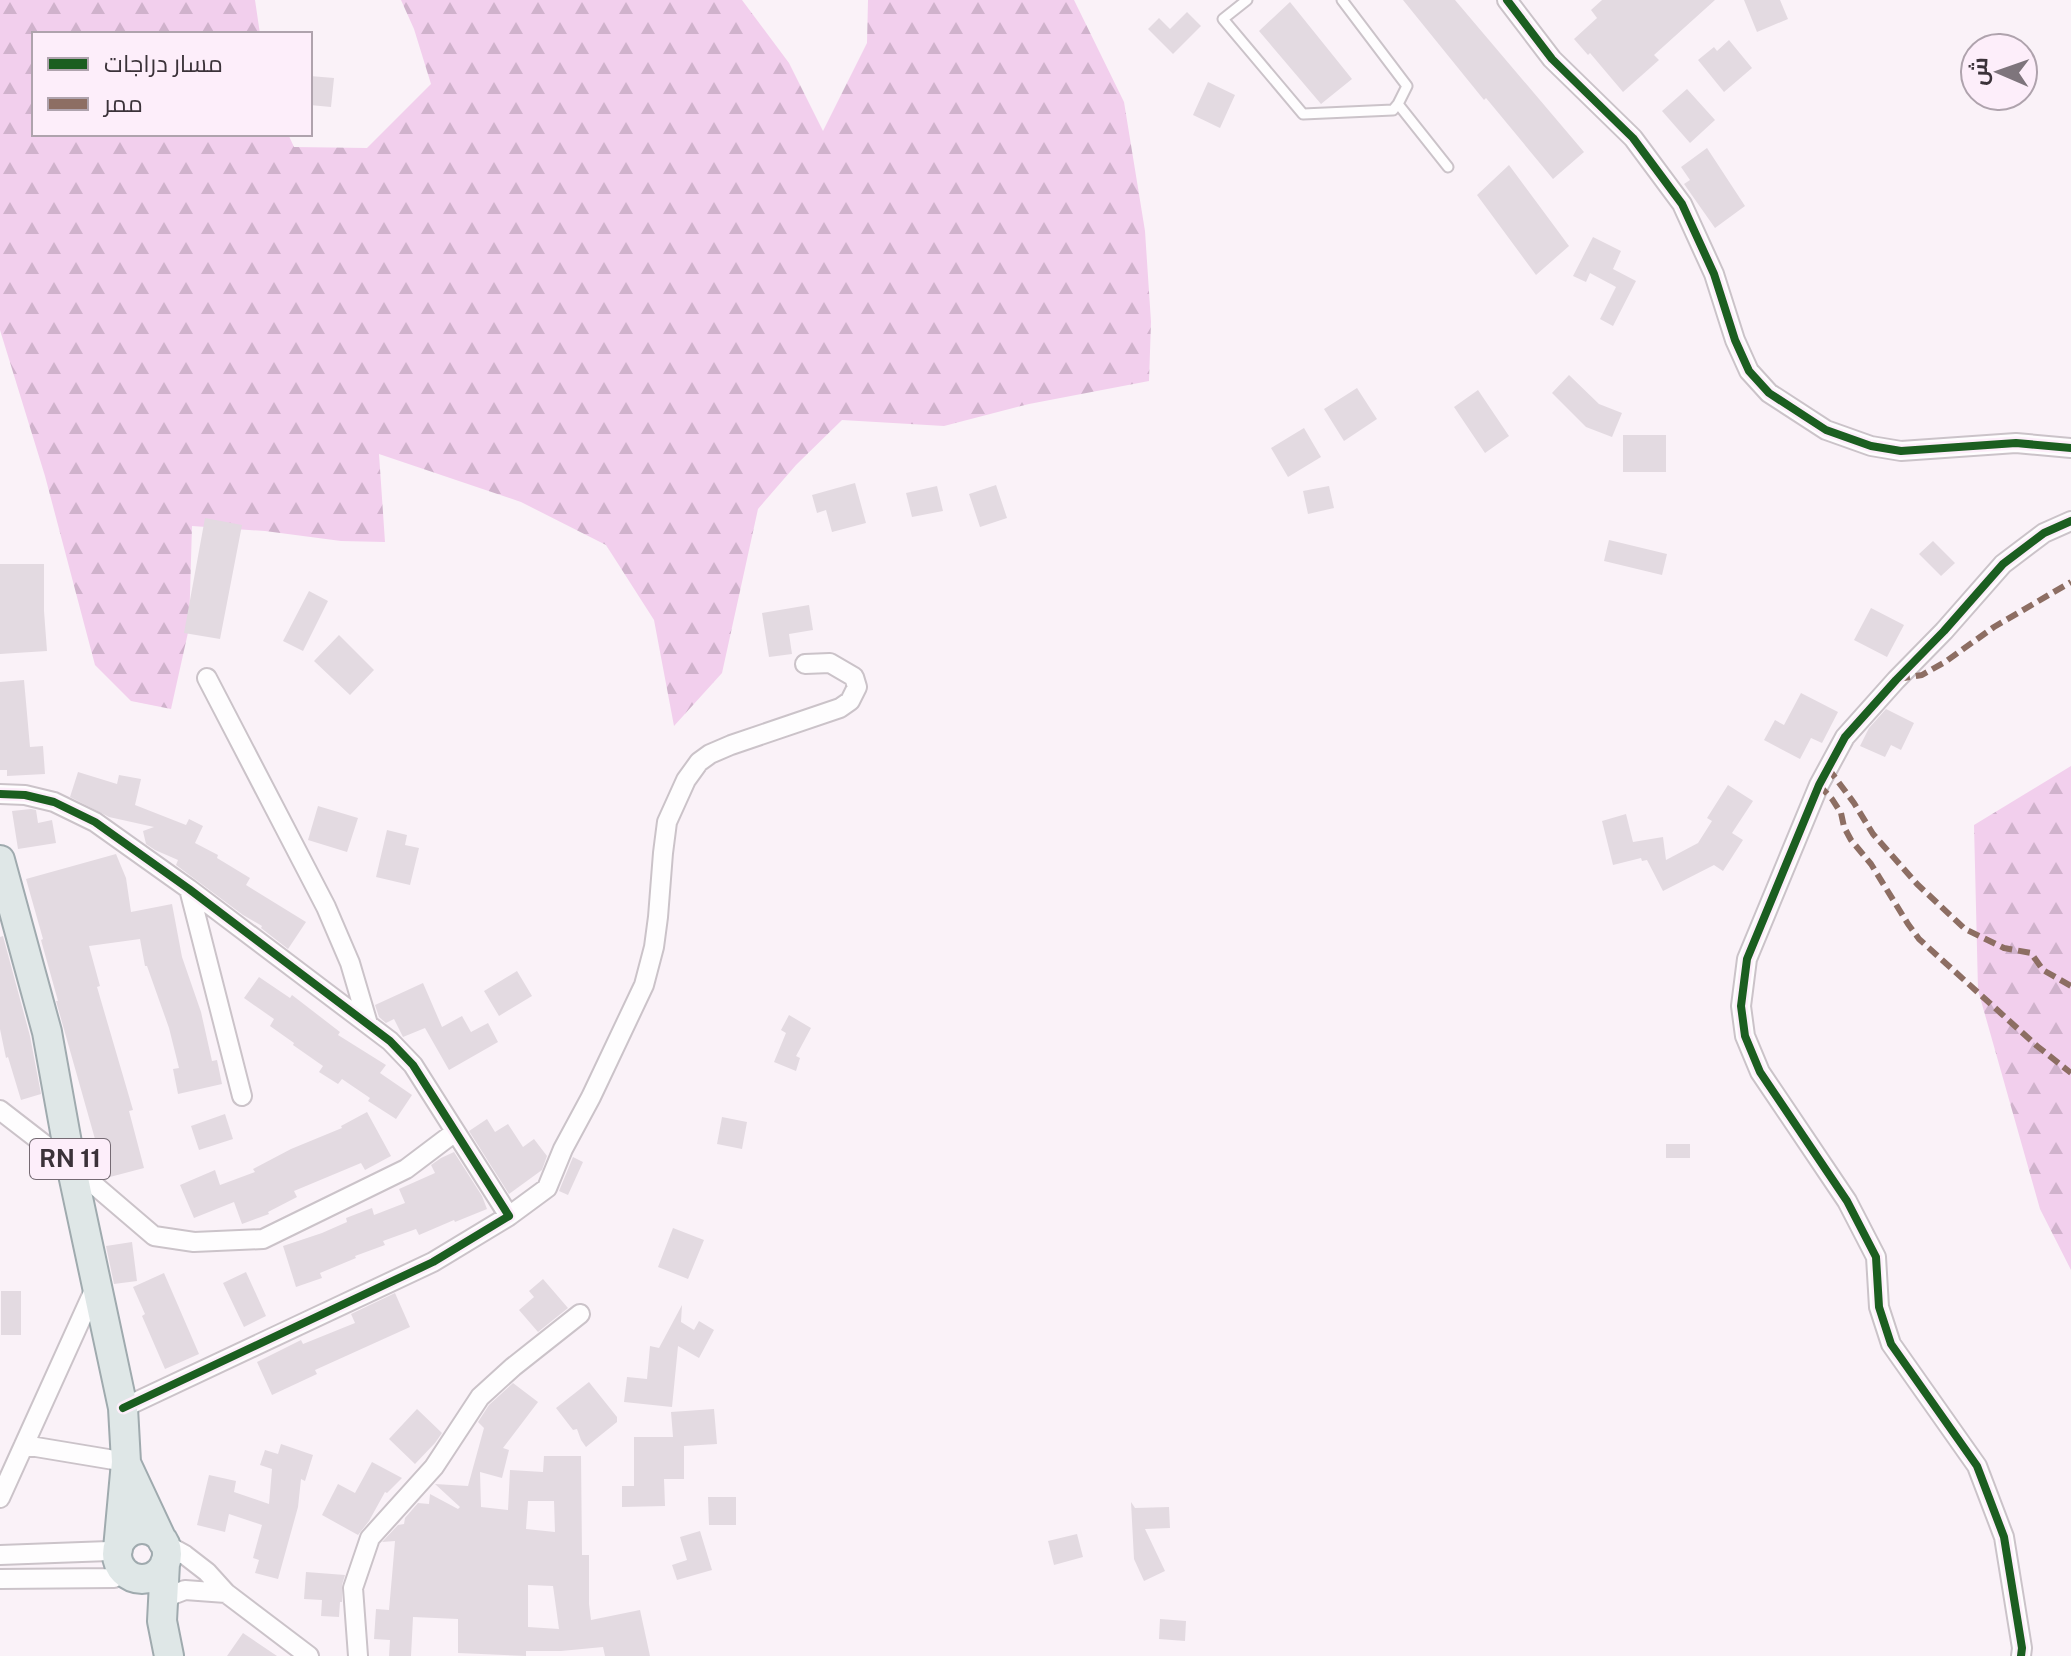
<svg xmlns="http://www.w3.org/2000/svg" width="2071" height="1656" viewBox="0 0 2071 1656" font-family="'Public Sans',Cairo,sans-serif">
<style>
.forest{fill:url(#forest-firs)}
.building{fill:#e3dae1;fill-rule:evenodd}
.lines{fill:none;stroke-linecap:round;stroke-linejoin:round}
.service-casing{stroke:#cbc3c9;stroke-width:13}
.minor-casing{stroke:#cbc3c9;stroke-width:22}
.primary-casing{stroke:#9faaae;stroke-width:32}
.service{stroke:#fefdfe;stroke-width:9}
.minor{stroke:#fefdfe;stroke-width:18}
.primary{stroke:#dfe7e7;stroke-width:28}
.quiet{stroke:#8d6e63;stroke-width:6;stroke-dasharray:12 6;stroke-linecap:butt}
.cycleway-casing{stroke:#fdeefa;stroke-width:13}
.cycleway{stroke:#1b5e20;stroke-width:8}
.labels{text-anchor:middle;stroke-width:6;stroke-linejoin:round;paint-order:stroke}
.shield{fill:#fdeefa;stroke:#756a73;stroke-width:2}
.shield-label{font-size:24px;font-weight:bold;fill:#3b3239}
</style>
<defs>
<pattern id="forest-firs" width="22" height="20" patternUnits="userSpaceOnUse" patternTransform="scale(2)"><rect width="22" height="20" fill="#f2cfed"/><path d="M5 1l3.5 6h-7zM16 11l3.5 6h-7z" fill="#d0b2cc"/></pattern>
</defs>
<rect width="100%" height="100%" fill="#faf2f8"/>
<path class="forest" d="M0,0h255l5,34h-226v100h254l6,13 73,1 64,-64 -17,-55 -13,-29h341l47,63 34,68 44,-88 1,-43h206l50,102 21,129 6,91 -2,59 -120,23 -85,22 -102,-6 -46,45 -38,44 -36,164 -48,53 -20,-106 -48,-75 -85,-43 -142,-48 6,88 -44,-1 -76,-10 -73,-5 -3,102 -18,81 -40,-8 -36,-36 -50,-189 -45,-146z
M2071,766v504l-31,-61 -62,-219 -4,-165z"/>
<path class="building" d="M1403,0h52l129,152 -31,27 -67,-81 -2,2z
M1602,0h113l-61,55 5,5 -36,32 -33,-39 -2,2 -14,-16 23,-21 -6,-8z
M1744,0h36l8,19 -31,13z
M1290,2l62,77 -31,25 -62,-73z
M1187,12l14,14 -28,28 -25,-25 11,-11 11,11z
M1729,40l23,28 -28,24 -26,-32 16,-13 3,4z
M310,76l24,2 -3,29 -21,-2z
M1208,82l27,13 -15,33 -27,-13z
M1687,89l28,31 -25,23 -28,-32z
M1707,148l38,58 -30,22 -31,-44 6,-4 -9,-13z
M1509,165l60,81 -33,29 -59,-80z
M1593,237l28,14 -8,18 23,12 -23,45 -13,-7 16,-32 -26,-14 -4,9 -13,-6z
M1569,375l30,29 23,9 -10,24 -26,-10 -34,-34z
M1357,388l20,31 -33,22 -20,-32z
M1478,390l31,46 -24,17 -31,-46z
M1304,428l17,29 -33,20 -17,-29z
M1623,435h43v37h-43z
M855,483l11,40 -34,9 -6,-22 -9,3 -5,-18z
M996,485l11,33 -27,9 -11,-33z
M937,486l6,25 -31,6 -6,-24z
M1329,486l5,22 -26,6 -5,-23z
M205,518l37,7 -22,114 -36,-6z
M1609,540l58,14 -5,21 -58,-14z
M1933,541l22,22 -14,13 -22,-22z
M0,564h44v47l3,40 -47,3z
M309,591l19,10 -25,50 -20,-10z
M809,605l4,25 -24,4 3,20 -23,3 -7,-44z
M1871,608l33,17 -17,32 -33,-17z
M339,635l35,35 -24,25 -36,-34z
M24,680l6,67 13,-1 2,28 -38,2v-6h-7v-88z
M1801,693l37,19 -16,31 -11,-5 -11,21 -36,-19 11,-20 9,5z
M1886,709l28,14 -13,27 -10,-5 -6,12 -25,-11 9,-18z
M78,772l39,12 2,-9 22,4 -6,26 51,20 3,-6 14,7 -8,17 23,12 -1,3 33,20 -4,7 60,37 -18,27 -27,-21 1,-2 -19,-11 -67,-50 2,-5 -23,-10 -9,-6 -3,-13 11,-4 -45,-10 -39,-20z
M1728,785l25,16 -21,32 11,7 -20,31 -9,-6 -51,26 -16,-31 -5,1 -1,-3 -28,7 -11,-44 24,-7 7,28 30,-5 3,23 32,-17 14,-22 -5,-3z
M318,806l40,12 -11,34 -39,-12z
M31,809l5,1 2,13 14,-3 4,23 -38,6 -6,-38z
M387,830l20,5 -2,10 14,3 -9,37 -34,-8z
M116,854l10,24 5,34 41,-8 10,53 19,55 11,49 5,-1 5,24 -44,10 -5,-25 6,-1 -10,-40 -22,-62h-2l-5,-27 -51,7 11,40 -3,1 36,123 -4,1 15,57 -38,10 -50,-177h2l-17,-61 2,-1 -17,-60z
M3,936l27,100 11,58 -20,6 -13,-43 -2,1 -6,-29v-92z
M517,971l15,25 -33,20 -15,-25z
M259,977l31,21 2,-3 48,37 -2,3 48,30 -6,8 32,22 -16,24 -28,-18 2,-3 -28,-19 -4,5 -19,-12 4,-6 -30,-21 1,-2 -24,-17 4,-7 -30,-21z
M423,983l19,44 20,-11 9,16 17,-9 10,19 -49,28 -24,-42 -22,9 -9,-18 -8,4 -7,-6 -4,-12z
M789,1015l22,13 -15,28 4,2 -4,13 -22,-9 12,-29 -5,-3z
M367,1112l24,44 -26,14 -4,-7 -67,28 3,6 -29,15 1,2 -27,10 -8,-22 -40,16 -14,-33 35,-15 5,15 35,-13 -2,-3 38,-20 51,-21 -1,-2z
M225,1114l8,25 -34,11 -8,-24z
M722,1117l25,5 -5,27 -25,-5z
M487,1119l8,13 13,-8 15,23 11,-8 13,17 -5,14 -33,24 -40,-63z
M1666,1144h24v14h-24z
M454,1152l28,44 5,13 -32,13 -1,-2 -35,15 -3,-6 -33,12 2,4 -30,11 1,2 -36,15 2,5 -26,9 -13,-41 39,-13 25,-11 -1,-4 26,-10 2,7 31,-12 -6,-14 36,-16 -4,-8 10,-7z
M573,1157l10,5 -15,33 -9,-4z
M673,1228l31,12 -16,39 -30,-12z
M132,1242l5,39 -23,3 -8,-38z
M246,1272l20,44 -22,11 -21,-44z
M164,1273l35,81 -34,15 -23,-53 3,-2 -12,-27z
M543,1279l25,29 -30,24 -19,-22 15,-13 -5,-6z
M1,1291h20v44h-20z
M395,1293l15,34 -95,43 2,4 -45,21 -15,-33 44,-22 2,4 52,-21 -4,-9z
M682,1305l-1,17 13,8 5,-9 15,9 -15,28 -21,-12 -6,61 -48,-5 3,-25 20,2 3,-33 9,2z
M589,1382l28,35v5l-31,25 -5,-7 -4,-11 -4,1 -17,-22z
M513,1383l25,19 -35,46 6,2 -7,28 -22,-6 1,35 27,3 2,-40 33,2 1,-16h37l1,99h7v49l2,16 49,-10 10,46h-45l-2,-9 -42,4h-35v5l-68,-3v-34l-45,-2 -2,39h-22l1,-16 -16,-1 2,-30 13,1 3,-34 3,-35 -13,1 16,-17 6,-1 1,-6 13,-15 11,1 1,-10 28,15 2,-2 -25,-23 33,2 16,-58 -6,-6 11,-17zM528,1501h26l1,31 -29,-3zM528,1585l25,1 6,43 -31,-2z
M417,1409l25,24 -7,10 -20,21 -26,-25z
M714,1409l3,35 -33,2v33h-20l1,27 -43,1v-21h12v-49h39l-2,-25z
M281,1444l32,11 -8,26 -4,-2 -3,28 -20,72 -23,-6 4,-13 -6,-2 9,-33 -33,-11 -4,18 -28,-7 12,-50 27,6 -2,11 35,12 3,-35 -12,-4 5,-15 13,4z
M372,1462l30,16 -15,15 -2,-1 -16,29 -11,14 -36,-20 16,-31 17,9z
M708,1497h28v28h-27z
M1131,1502l4,6 34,-1 1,21 -25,1 20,42 -21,10 -10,-22z
M700,1531l12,39 -35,10 -5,-15 15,-5 -7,-23z
M1077,1534l6,23 -29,8 -6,-24z
M306,1572l39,3 -3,10v17h-2l-1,15 -18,-1 1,-16 -18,-1z
M1160,1619l26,2 -1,20 -26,-2z
M243,1633l34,23h-50z"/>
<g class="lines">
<defs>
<path id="service" d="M1247,0l-24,19 80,95 90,-4 5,-6 9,-18 -65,-86
M1398,104l50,63"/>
<path id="minor" d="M1507,0l45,59 81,79 49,66 32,70 21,66 14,31 20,22 57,37 45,16 30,5 115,-8 55,5
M207,678l119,229 24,56 18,61
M0,794l25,1 29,7 41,20 94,67 201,152 23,24 96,151 -76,46 -310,146
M189,889l53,207
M0,1110l71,55 83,71 40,6 69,-3 143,-70 49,-37
M509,1216l38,-28 16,-39 28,-52 53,-112 10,-38 4,-30 5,-64 4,-31 19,-42 13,-18 11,-8 21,-9 109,-37 10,-7 7,-14 -3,-10 -24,-14 -25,1
M24,1445l102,17
M0,1498l96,-212
M165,1544l20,11 22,17 19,21 83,63
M0,1555l109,-4 10,11
M0,1579l114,-1 9,-7
M164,1606l8,-11 13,-5 41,3
M358,1656l-5,-68 17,-50 64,-71 46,-70 33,-30 67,-53
M2021,1656l1,-8 -18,-111 -27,-71 -86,-122 -12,-37 -3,-50 -29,-56 -87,-129 -15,-36 -4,-30 6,-47 72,-174 26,-48 51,-57 48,-49 59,-67 41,-31 27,-12"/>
<path id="primary" d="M0,860l47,172 24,133 52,243 3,54 -8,87
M126,1463l37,79
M117 1554a25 25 0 1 1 50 0a25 25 0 1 1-50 0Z
M165,1563l-3,58 7,35"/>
</defs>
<use href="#service" class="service-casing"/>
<use href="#minor" class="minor-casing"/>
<use href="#primary" class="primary-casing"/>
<use href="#service" class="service"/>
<use href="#minor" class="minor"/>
<use href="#primary" class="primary"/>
<path class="quiet" d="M1898,679l24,-4 23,-13 49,-35 77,-45
M1828,768l26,35 19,31 44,50 48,45 39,19 27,5 12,17 28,16
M1819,785l13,14 9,14 3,14 7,13 20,24 37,60 11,15 118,107 34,27"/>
<defs>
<path id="cycleway" d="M1507,0l45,59 81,79 49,66 32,70 21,66 14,31 20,22 57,37 45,16 30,5 115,-8 55,5
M0,794l25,1 29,7 41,20 94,67 201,152 23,24 96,151 -76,46 -310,146
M2021,1656l1,-8 -18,-111 -27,-71 -86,-122 -12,-37 -3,-50 -29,-56 -87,-129 -15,-36 -4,-30 6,-47 72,-174 26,-48 51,-57 48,-49 59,-67 41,-31 27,-12"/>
</defs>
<use href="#cycleway" class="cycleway-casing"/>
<use href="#cycleway" class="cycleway"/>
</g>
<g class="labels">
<rect class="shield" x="30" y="1139" width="80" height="40" rx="6"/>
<g class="shield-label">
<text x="70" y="1167">RN 11</text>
</g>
</g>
<rect x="32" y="32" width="280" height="104" fill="#fdeefa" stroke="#afa3ad" stroke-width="2"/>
<rect x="48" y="58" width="40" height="12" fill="#1b5e20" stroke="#afa3ad" stroke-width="2"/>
<text x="104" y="72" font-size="24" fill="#3b3239">مسار دراجات</text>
<rect x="48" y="98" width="40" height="12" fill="#8d6e63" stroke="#afa3ad" stroke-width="2"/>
<text x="104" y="112" font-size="24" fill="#3b3239">ممر</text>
<g transform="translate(1999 72) rotate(272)"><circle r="38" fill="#fdeefa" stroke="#afa3ad" stroke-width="2"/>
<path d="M0-6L14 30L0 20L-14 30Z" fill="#7e757c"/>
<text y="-12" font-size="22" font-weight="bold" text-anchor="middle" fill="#3b3239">ش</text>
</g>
</svg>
